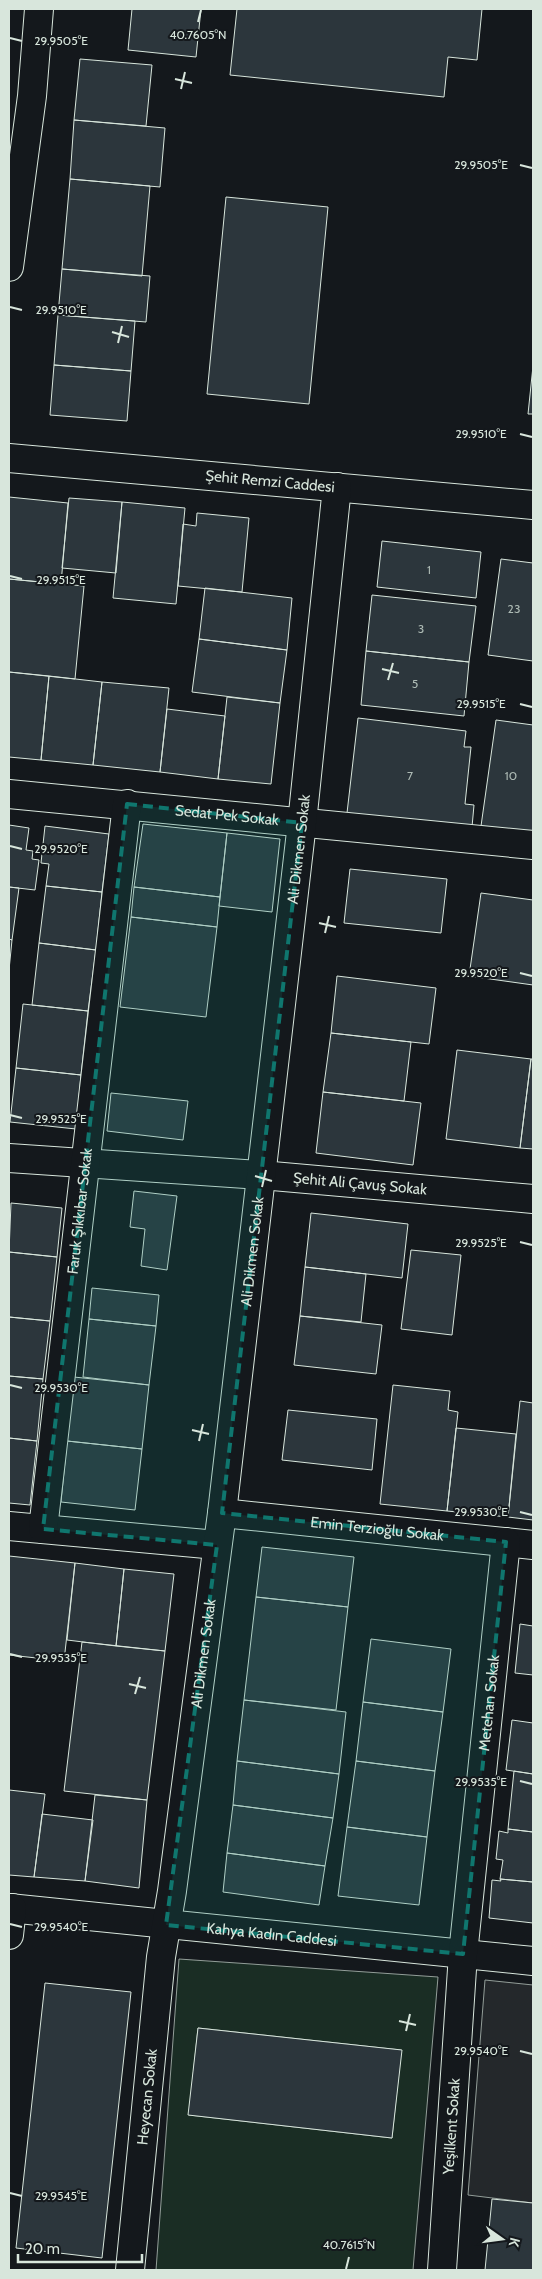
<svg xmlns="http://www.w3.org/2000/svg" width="542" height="2279" viewBox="0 0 542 2279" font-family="Cabin,sans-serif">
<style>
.green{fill:#1a2d24;stroke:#939e99;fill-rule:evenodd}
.parking{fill:#24282b;stroke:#939e99}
.building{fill:#2c363c;stroke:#d8e6dc}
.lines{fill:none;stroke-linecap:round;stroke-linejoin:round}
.minor-casing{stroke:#d8e6dc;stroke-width:30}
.minor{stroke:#14181c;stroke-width:28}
.marked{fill:#0f766e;fill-opacity:0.2;stroke:#0f766e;stroke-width:4;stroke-dasharray:10 6;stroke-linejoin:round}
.ticks{fill:none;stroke:#d8e6dc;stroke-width:2}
.labels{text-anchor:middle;stroke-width:4;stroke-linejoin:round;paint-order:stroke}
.number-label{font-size:12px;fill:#adbab4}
.street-label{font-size:15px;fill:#d8e6dc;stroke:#14181c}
.ticks-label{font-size:12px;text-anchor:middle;fill:#d8e6dc;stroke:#14181c;stroke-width:4;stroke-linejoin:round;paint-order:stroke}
</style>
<rect width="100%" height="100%" fill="#14181c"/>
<path class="green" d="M179,1959l259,18 -25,293h-257zM198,2028l203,22 -9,88 -203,-23z"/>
<path class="parking" d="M485,1980l48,5v218l-65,-8z"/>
<path class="building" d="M132,9h69l-5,48 -68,-7z
M237,9h245l-5,51 -29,-3 -4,40 -214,-22z
M80,59l72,6 -6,61 -72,-6z
M74,120l91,8 -5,59 -90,-8z
M70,179l80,7 -8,90 -80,-7z
M226,197l102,10 -19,197 -102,-10z
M62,269l88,7 -4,46 -88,-7z
M58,315l77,6 -4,50 -77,-6z
M54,365l77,6 -4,50 -77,-6z
M533,366v48h-5z
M9,497l59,6 -7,81 -52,-5z
M69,498l53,4 -6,71 -54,-5z
M122,502l63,6 -9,96 -63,-6z
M197,513l52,5 -7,74 -64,-6 5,-62 13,2z
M382,541l99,11 -5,46 -99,-11z
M501,559l32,4v98l-45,-6z
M9,579l75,7 -9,93 -66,-7z
M205,588l87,10 -5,52 -88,-11z
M372,595l104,11 -7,56 -103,-11z
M199,639l88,11 -7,53 -88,-11z
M366,651l103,11 -5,54 -103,-11z
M9,672l40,4 -8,84 -32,-3z
M49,676l53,6 -9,83 -52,-5z
M102,682l67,6 -9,84 -67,-7z
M227,697l53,6 -9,81 -53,-5z
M167,709l58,7 -7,63 -58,-7z
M358,718l108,13 -2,16h7l-6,57 9,1 -2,22 -125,-14z
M496,720l37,5v108l-52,-7z
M143,824l84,9 -7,64 -86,-10z
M9,825l20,3 -3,22 7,1 -1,8 7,1 -4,30 -26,-3z
M45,826l64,8 -7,58 -56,-6 3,-22 -8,-1z
M227,833l53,6 -8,73 -53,-6z
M350,869l97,10 -6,54 -97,-10z
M46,886l56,6 -6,58 -57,-7z
M9,887l10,1 -7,52 -3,-1z
M134,887l86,10 -3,30 -86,-10z
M481,893l52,7v85l-64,-9z
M131,917l86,10 -11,90 -86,-10z
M9,939l3,1 -3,30z
M39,943l57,7 -8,61 -56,-6z
M337,976l99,12 -7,56 -98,-11z
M23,1004l65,7 -7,64 -65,-7z
M331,1033l80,9 -7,59 -81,-9z
M457,1050l74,9 -11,89 -74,-9z
M531,1059h2v90l-13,-1z
M16,1068l65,7 -5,54 -66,-7z
M323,1092l98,11 -8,62 -97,-12z
M111,1093l77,8 -5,39 -76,-9z
M134,1191l43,5 -10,74 -26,-4 4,-37 -15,-2z
M11,1203l51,5 -5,49 -48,-5z
M311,1213l97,11 -6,54 -97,-11z
M411,1250l50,5 -9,80 -51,-6z
M9,1252l48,5 -7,64 -41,-4z
M305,1267l61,7 -5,48 -61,-6z
M92,1288l67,7 -3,31 -67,-7z
M300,1316l82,9 -6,49 -82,-9z
M9,1317l41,4 -7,58 -34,-3z
M89,1319l67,7 -7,59 -66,-8z
M9,1376l34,3 -6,62 -28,-3z
M74,1377l75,8 -7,64 -75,-8z
M393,1385l57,6 -2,19 10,2 -11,99 -67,-7z
M520,1401l13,2v117l-25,-3z
M288,1410l89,9 -5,51 -90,-10z
M456,1428l60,6 -8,83 -61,-6z
M9,1438l28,3 -7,64 -21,-2z
M67,1441l75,8 -7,61 -74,-8z
M262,1547l92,10 -6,50 -92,-10z
M9,1556l66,7 -11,98 -55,-6z
M75,1563l49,6 -8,77 -49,-6z
M124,1569l50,5 -9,77 -49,-5z
M256,1597l92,10 -12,103 -92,-10z
M520,1624l13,2v49l-18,-2z
M371,1639l80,10 -8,63 -80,-10z
M82,1642l83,9 -18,149 -83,-9z
M244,1700l102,12 -7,62 -102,-13z
M363,1702l80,10 -8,59 -79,-10z
M512,1720l21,3v51l-27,-4z
M237,1761l102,13 -6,44 -100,-13z
M356,1761l79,10 -8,66 -80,-10z
M514,1771l19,3v58l-25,-3z
M9,1790l36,4 -11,83 -25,-2z
M95,1795l52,5 -8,88 -54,-7z
M233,1805l100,13 -8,48 -98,-13z
M42,1814l51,6 -8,61 -51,-4z
M347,1827l80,10 -8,68 -81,-9z
M508,1829l25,3v50l-33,-3 3,-19 -7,-1 3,-28 9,2z
M227,1853l98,13 -6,39 -96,-13z
M500,1879l33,3v41l-44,-5 3,-38 9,1z
M45,1983l86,9 -29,266 -86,-10z
M198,2028l204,22 -10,88 -204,-23z
M492,2199l41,4v67h-48z"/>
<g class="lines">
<defs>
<g id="minor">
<path d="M9,267l23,-171 7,-87"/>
<path id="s1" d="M9,458l524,47"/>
<path id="s2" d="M9,794l524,51"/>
<path id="s3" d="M9,1158l252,17 272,24"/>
<path id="s4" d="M222,1513l311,32"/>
<path d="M9,1526l208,19"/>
<path id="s5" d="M43,1529l84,-725"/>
<path id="s6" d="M9,1908l524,53"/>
<path d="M9,1935l3,-27"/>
<path id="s7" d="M130,2270l31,-313 11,-66 50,-378 80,-690 35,-336"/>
<path id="s8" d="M442,2270l21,-316 43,-412"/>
</g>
</defs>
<use href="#minor" class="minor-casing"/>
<use href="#minor" class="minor"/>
</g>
<path class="marked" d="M127,804l175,19 -80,690 284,29 -43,412 -297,-29 51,-380 -174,-16z"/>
<path class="ticks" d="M198,22l3,-12M10,38l12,3M175,79l17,4M181,89l4,-17M520,165l12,3M10,307l12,3M112,332l17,5M118,343l4,-17M520,434l12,3M10,576l12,3M382,669l17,4M388,680l5,-17M520,704l12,3M10,846l12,3M319,923l17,4M325,933l4,-17M520,973l12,3M10,1115l12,3M255,1176l17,5M262,1187l4,-17M520,1242l12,3M10,1385l12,3M192,1430l17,4M199,1441l4,-17M520,1512l12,3M10,1654l12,3M129,1684l17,4M135,1694l5,-17M520,1781l12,3M10,1924l12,3M399,2021l17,4M406,2031l4,-17M520,2051l12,3M10,2193l12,3M346,2269l3,-12"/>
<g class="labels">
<g class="number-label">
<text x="429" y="574">1</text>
<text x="514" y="613">23</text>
<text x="421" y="633">3</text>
<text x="415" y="688">5</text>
<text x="410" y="780">7</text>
<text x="511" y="780">10</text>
</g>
<g class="street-label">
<text dy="5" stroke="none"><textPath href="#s1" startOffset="262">Şehit Remzi Caddesi</textPath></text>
<text dy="5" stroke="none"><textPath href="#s2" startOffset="219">Sedat Pek Sokak</textPath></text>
<text dy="5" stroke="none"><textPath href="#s7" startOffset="1431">Ali Dikmen Sokak</textPath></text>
<text dy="5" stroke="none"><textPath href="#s3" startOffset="352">Şehit Ali Çavuş Sokak</textPath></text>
<text dy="5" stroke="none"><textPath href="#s5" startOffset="320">Faruk Şıkkıbar Sokak</textPath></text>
<text dy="5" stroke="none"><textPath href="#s7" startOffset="1026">Ali Dikmen Sokak</textPath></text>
<text dy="5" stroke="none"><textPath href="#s4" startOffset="156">Emin Terzioğlu Sokak</textPath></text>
<text dy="5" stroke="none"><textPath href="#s7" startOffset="621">Ali Dikmen Sokak</textPath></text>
<text dy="5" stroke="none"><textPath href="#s8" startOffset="569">Metehan Sokak</textPath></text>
<text dy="5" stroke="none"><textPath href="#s6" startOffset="264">Kahya Kadın Caddesi</textPath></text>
<text dy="5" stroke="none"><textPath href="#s7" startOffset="174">Heyecan Sokak</textPath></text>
<text dy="5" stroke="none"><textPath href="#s8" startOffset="144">Yeşilkent Sokak</textPath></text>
</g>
</g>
<g class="ticks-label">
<text x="198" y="39">40.7605°N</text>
<text x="61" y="45">29.9505°E</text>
<text x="481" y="169">29.9505°E</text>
<text x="61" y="314">29.9510°E</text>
<text x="481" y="438">29.9510°E</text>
<text x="61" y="584">29.9515°E</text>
<text x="481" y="708">29.9515°E</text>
<text x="61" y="853">29.9520°E</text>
<text x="481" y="977">29.9520°E</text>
<text x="61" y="1123">29.9525°E</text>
<text x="481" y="1247">29.9525°E</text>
<text x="61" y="1392">29.9530°E</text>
<text x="481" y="1516">29.9530°E</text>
<text x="61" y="1662">29.9535°E</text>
<text x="481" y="1786">29.9535°E</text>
<text x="61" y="1931">29.9540°E</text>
<text x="481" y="2055">29.9540°E</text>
<text x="61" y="2200">29.9545°E</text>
<text x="349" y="2249">40.7615°N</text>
</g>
<rect width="542" height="2279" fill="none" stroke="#d8e6dc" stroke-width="20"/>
<g transform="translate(502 2239) rotate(104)" stroke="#14181c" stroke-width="4" paint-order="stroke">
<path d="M0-4L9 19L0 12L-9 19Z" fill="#d8e6dc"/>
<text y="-8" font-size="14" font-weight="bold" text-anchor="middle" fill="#d8e6dc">K</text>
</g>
<path d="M18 2254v8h124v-8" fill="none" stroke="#d8e6dc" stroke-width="2.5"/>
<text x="25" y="2254" font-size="15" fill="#d8e6dc" stroke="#14181c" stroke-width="4" paint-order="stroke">20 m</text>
</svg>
